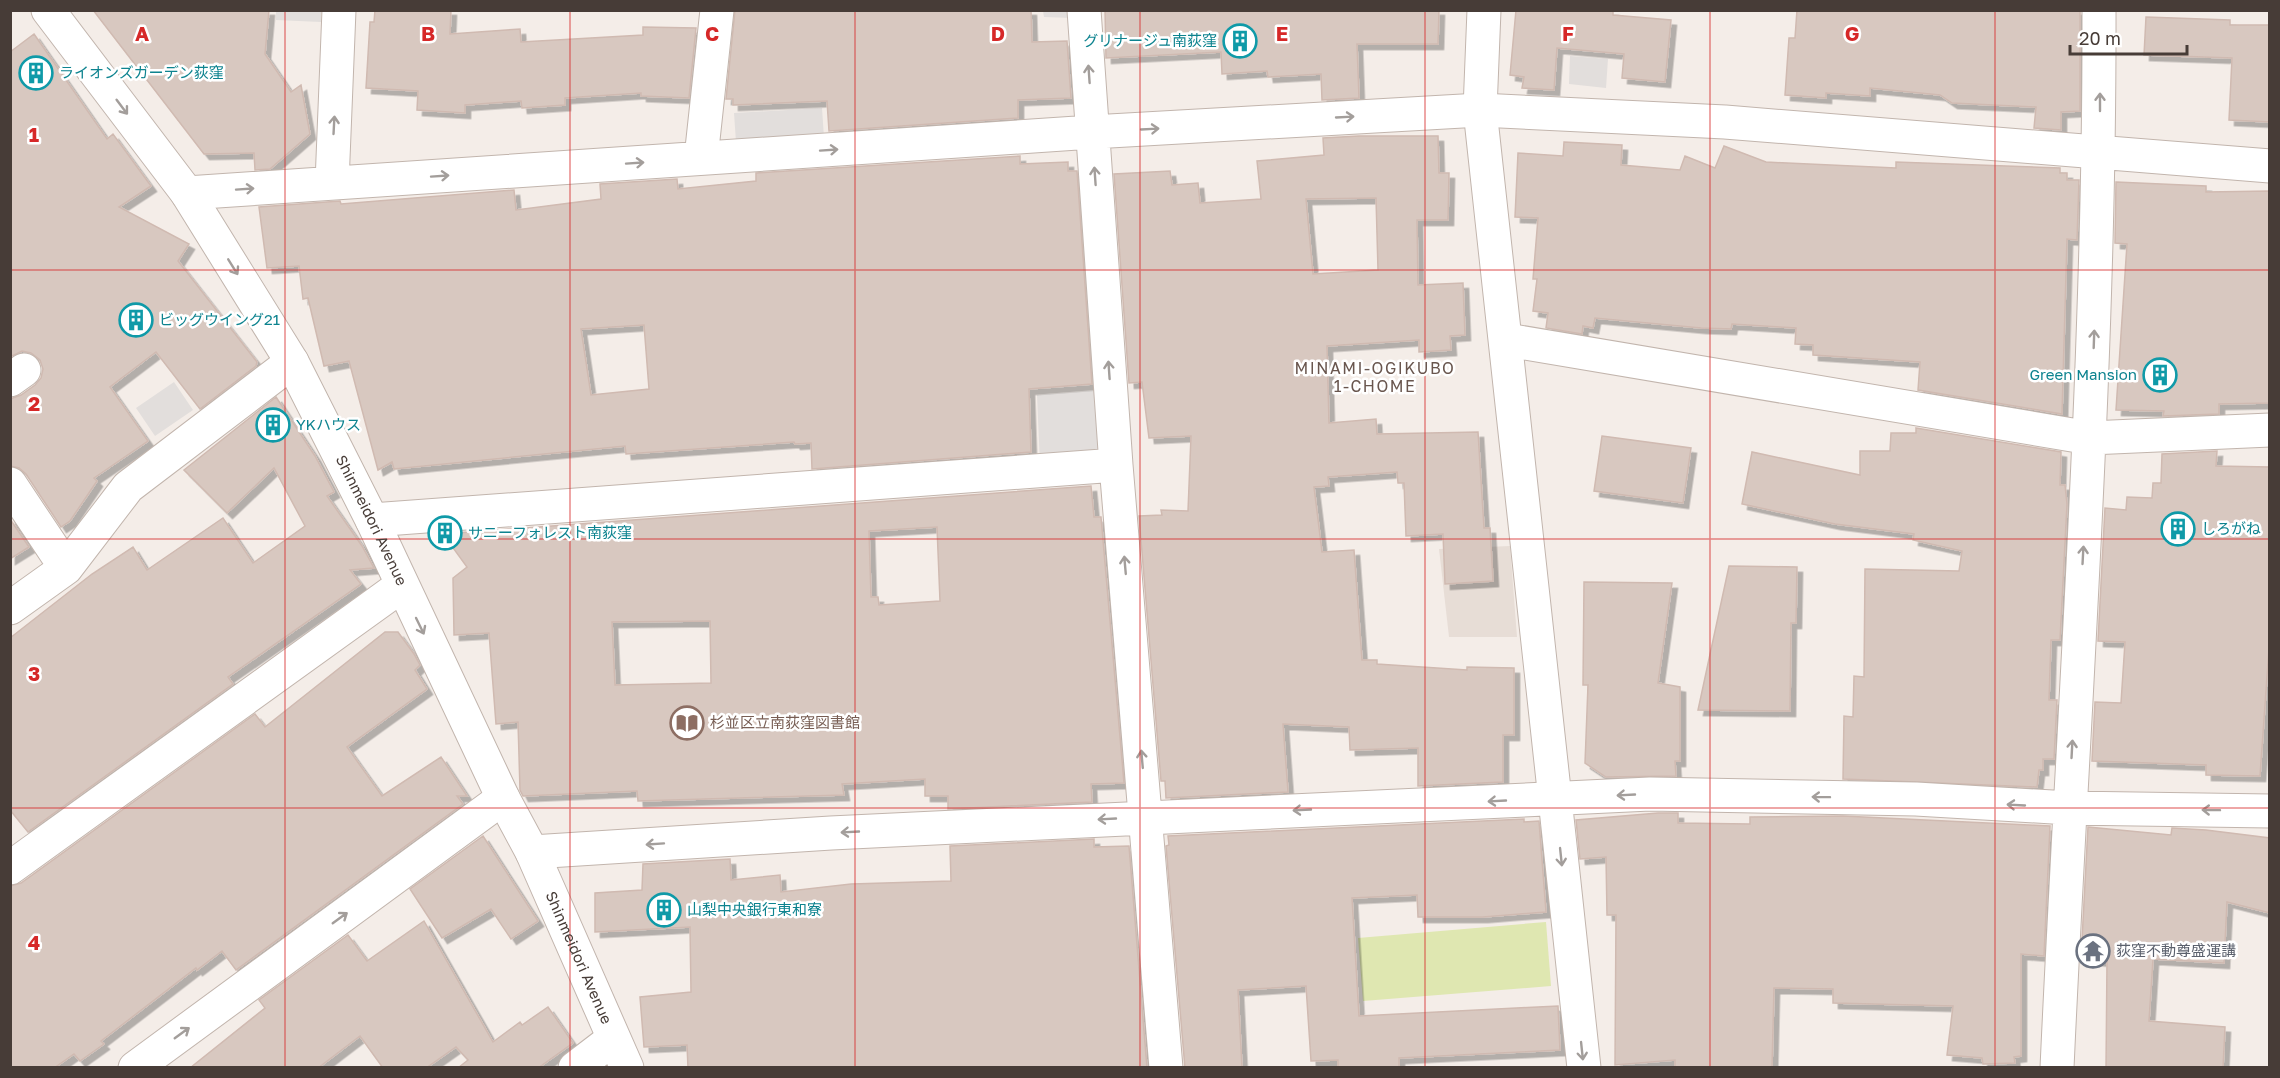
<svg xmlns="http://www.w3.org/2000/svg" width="2280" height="1078" viewBox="0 0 2280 1078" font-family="'Golos Text','Noto Sans JP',sans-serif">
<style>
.residential{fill:#e7ddd6}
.grass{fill:#dfe7b1}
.parking{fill:#e2dedc}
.building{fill:#d8c8c0;stroke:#d0bab1;stroke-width:1.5;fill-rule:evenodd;filter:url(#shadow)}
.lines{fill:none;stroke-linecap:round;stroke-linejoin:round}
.minor-casing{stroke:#c2b5ad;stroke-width:35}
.tertiary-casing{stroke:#c2b5ad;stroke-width:35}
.minor{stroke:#fff;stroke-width:33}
.tertiary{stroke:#fff;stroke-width:33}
.oneway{stroke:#a39e9b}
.grid{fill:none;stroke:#d62828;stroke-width:1.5;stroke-opacity:0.55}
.labels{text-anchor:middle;stroke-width:5;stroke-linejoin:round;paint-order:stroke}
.culture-label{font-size:15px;fill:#0d838f;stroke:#fff;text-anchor:start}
.street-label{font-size:15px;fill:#473c37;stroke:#fff}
.education-label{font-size:15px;fill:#785e54;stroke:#fff;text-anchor:start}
.worship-label{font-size:15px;fill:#5b616d;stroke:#fff;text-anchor:start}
.neighbourhood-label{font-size:16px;letter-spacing:1.5px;fill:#69564e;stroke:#fff}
.grid-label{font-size:20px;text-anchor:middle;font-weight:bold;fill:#d62828;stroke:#fff;stroke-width:5;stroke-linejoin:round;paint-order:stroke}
</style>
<defs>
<filter id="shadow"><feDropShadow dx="5.5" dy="5.5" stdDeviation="0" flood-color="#0004"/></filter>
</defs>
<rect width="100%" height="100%" fill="#f4ede8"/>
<path class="residential" d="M1510,546l7,91h-68l-10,-88z"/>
<path class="grass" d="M1546,922l5,64 -188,15 -5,-63z"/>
<path class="parking" d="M276,11h45v11l-45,-2z
M1043,11h29v7l-28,-1z
M1570,56l38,3 -2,29 -37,-4z
M822,108l2,30 -88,4 -2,-29z
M174,382l19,28 -38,26 -19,-28z
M1103,390l3,52 -13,16 -53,7 -3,-70z"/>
<path class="building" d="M93,10h176l-4,44 26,38 10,-7 9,49 -40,35 -15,1 -1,-17 -50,1z
M375,10h76l-1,24 70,-5 1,13 122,-7v-8l53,1 -7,70 -48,-2v-3l-76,5v7l-43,3 -1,-7 -56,4v8l-48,-3 1,-19 -52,-3 4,-66h4z
M735,10h296l1,32 35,-1 4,57 -53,2v18l-189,13 -2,-30 -94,4v-6h-7z
M1105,10h334l-1,34h-81l2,54 -37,2 -1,-26 -53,3 -1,-6 -45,3 -1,-22 -115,6z
M1516,10h97v5l58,5 -6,62 -43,-4 2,-24 -67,-6 -3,42 -32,-2 2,-11 -14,-2z
M1797,10h283v101l-19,1v18l-27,-2 2,-21 -84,-4 -12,-8 -70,-7v8l-44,-3v5l-41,-3 4,-57h6z
M2146,17l84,3v5h40v97l-41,-2 3,-62 -88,-3z
M34,34l73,105 6,-5 38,52 -32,21 70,37 -11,17 79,101 -1,4 -56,43 -44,-57 -46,35 38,54 -54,37 3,3 -27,40 -9,6 -35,-53 -7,-6 -9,-2v-67l11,-4 14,-10 6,-7 2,-9 -3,-9 -9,-7 -9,-2 -12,6v-305z
M1359,136h79l1,37h10l-1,47h-31l1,65 45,-2 2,52 -15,1 1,14 -32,2v-12l-92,6 2,77 47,-4 1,15 101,-2 6,96h6l3,53 -48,3 -2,-50 -37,2 -2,-53h-6l-1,-11 -69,5 1,9 -15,1 8,65 32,-2 8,110h15v4l90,6v-3l47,1v67h-11v47l-85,4v-38l-68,2 -1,-23 -66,-3 5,68 -122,6 -1,-17h-4l-22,-265 23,-1 -1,-5 27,1 3,-75 -42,2 -7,-56 -13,1 -15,-209 56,-3 2,14 26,-2 2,20 61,-4 -4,-38 67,-6 -1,-17zM1376,198l2,72 -65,4 -7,-75z
M1564,142l58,3 -1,20 59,5 5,-14 30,12 9,-22 42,16 130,6v-6l164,6v5h7v7h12l-2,60 -10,-1 -5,175 -144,-24 2,-28 -107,-7v-10l-18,-1 1,-16 -64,-4 -1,5 -30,-1 -106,-10 -2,10 -10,-2 -1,8 -36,-6 2,-15 -15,-2 4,-32h-4l5,-61 -23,-1 3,-64 45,3z
M1020,156v8l48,-2v9h9l15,213 -63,5 2,63 -219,17 -1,-26 -16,1 -1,-2 -168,12 -1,-8 -231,23 -2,-7 -14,8 -29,-109 -25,5 -16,-68 -5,1 -4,-33 -32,2 -8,-61 81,-6 1,3 173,-14 2,20 85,-11 -1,-15 77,-5 1,10 78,-8v-8zM644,325l5,64 -58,6 -10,-66z
M2116,182l90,4v6l64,-1v212l-51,1v10l-56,2 1,-5 -48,-1 11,-166 -12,-1z
M276,397l39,59 19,36 -7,4 35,50 12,22 -24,2 11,14 -133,93 5,7 -205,148 -18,-22v-172l82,-64 41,-27 14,23 76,-52 30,45 52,-37 -31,-58 -47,45 -43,-43z
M1916,428l145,24 -1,33h5l2,19 -7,136h-9l-2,60h8l-3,59h-11v11h-4l-2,17 -194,-8 1,-63 9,1 1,-41 10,1 1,-108 94,2 3,-20 -49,-11 1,-6 -79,-10 -93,-20 10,-52 108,23v-24h30l1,-18h25z
M1602,436l89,12 -8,55 -89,-12z
M2217,451l-1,15 54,1v167l-10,142 -54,-1v-10l-114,-4 3,-59 26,1 4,-61 -27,-1 7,-133 21,2 1,-13 25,1 1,-15h8l1,-29z
M1091,486l3,31h7l23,266 -33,1 1,18 -144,7v-13h-23v-17l-83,5 2,11 -206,6 -1,-10 -114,5 -3,-6 -2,-68 -22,2 -7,-91 -35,2 -1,-57 14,-11 -24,-33zM937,527l3,74 -61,4 -1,-8h-7l-2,-66zM710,621l1,62 -96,2 -3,-63z
M10,519l19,28 -19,12z
M1729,566l68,1 -1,56h-5l-1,88 -92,-1z
M1584,582l88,1 -14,100 22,4v74h-5l1,15 -70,1 -21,-14 3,-78h-5z
M385,632h13l16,22 6,11 -5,5 12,19 -80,58 35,49 59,-39 26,39h-10l6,8 -227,166 -14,-19 -25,19 -1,-2 -95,73 3,3 -24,17 -6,-7 -20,14h-44v-182l11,-3 234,-169 10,13z
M1658,813h20v10l72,1v-7l93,-1 207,10 -6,130 -23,-2v102l-7,1 1,6 -32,1 -1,-6 -35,-3 6,-49 -120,-3v-14l-59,-1 -2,80h-97v-8l-60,5 1,-150h-9l-1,-58 -26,2 -4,-39z
M1524,819v3l15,-1 7,91 -63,5h-65l-1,-22 -65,3 7,118 199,-10 2,44 -161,8v10h-61v-8l-27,1 -5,-75 -68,4 4,78h-57l-19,-222 3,-1 -1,-9z
M2088,827l83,8 1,-7 34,2 64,8v75l-43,-11 -3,61 -71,-4 -4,62 76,6 -2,41h-117l1,-107 -26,-2z
M483,836l55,85 -27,18 -20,-30 -49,29 -32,-49z
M1094,839v8l35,-1 18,222h-459l-1,-23 -43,2 -4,-50 51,-5 -1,-65 -95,5v-39l47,-3 1,-26 87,-5 1,21 49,-5 1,17 70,-8 100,-3 -1,-35z
M424,921l69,121 27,-20 2,3 26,-18 25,36 -35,25h-80l10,-8 -12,-13 -30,21h-43l-23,-32 -42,32h-128l75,-60 -6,-8 89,-65 19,26z"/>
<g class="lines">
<defs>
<path id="minor" d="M1084,10l32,455 50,603
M701,158l16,-148
M332,183l7,-173
M187,193l905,-61 388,-22 245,12 545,44
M1507,340l583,98 180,-8
M10,380l14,-10
M10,484l56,84
M372,520l744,-55
M10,608l56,-40 62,-81 164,-125
M1555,799l29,269
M532,852l299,-19 819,-39 266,5 153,9 201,3
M10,868l391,-282
M135,1068l368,-270
M575,1068l38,-29
M2057,1068c16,-353 43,-705 42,-1058"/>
<g id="tertiary">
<path id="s1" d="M48,10l139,183 105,169 80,158 131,278 29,54 95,216"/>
<path d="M1484,10l-4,100 75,689"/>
</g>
</defs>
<use href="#minor" class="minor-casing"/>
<use href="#tertiary" class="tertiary-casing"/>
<use href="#minor" class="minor"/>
<use href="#tertiary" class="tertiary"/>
</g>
<defs><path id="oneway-shaft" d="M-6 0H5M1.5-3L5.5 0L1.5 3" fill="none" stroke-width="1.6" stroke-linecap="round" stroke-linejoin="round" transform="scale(1.5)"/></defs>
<g class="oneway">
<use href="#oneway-shaft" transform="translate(1089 74) rotate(-94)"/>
<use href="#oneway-shaft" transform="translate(2100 102) rotate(-90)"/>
<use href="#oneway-shaft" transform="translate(122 107) rotate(53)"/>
<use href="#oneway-shaft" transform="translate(1345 117) rotate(-3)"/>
<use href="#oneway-shaft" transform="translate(334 125) rotate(-87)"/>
<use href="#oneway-shaft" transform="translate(1150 129) rotate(-3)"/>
<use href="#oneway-shaft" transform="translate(829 150) rotate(-4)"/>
<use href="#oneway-shaft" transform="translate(635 163) rotate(-4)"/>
<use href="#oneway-shaft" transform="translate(440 176) rotate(-4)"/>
<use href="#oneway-shaft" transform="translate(1095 176) rotate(-94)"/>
<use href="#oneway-shaft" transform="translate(245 189) rotate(-4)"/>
<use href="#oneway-shaft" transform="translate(233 267) rotate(58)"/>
<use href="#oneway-shaft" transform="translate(2094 339) rotate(-88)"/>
<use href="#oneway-shaft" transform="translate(1109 370) rotate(-94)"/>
<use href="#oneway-shaft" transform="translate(2083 555) rotate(-87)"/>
<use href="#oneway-shaft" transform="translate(1125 565) rotate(-95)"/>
<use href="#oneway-shaft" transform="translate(420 626) rotate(64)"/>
<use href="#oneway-shaft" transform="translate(2072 749) rotate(-87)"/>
<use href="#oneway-shaft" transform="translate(1142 759) rotate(-95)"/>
<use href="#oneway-shaft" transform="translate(1626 795) rotate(177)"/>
<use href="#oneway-shaft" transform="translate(1821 797) rotate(-179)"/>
<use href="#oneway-shaft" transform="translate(1497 801) rotate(177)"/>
<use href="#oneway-shaft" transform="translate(2016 805) rotate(-177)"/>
<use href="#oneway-shaft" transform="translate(1302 810) rotate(177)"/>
<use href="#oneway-shaft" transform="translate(2211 810) rotate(-179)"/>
<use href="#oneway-shaft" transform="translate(1107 819) rotate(177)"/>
<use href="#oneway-shaft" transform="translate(850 832) rotate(177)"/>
<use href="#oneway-shaft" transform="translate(655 844) rotate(176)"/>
<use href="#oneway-shaft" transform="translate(1561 857) rotate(84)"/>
<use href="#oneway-shaft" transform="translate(340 918) rotate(-36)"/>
<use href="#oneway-shaft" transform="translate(182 1033) rotate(-36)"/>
<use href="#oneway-shaft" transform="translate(1582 1051) rotate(84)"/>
</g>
<path class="grid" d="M285,10v1058M570,10v1058M855,10v1058M1140,10v1058M1425,10v1058M1710,10v1058M1995,10v1058M10,270h2260M10,539h2260M10,808h2260"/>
<defs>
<symbol id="building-ring" viewBox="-11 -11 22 22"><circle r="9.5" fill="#fff" stroke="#0f9aa8" stroke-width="1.5"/><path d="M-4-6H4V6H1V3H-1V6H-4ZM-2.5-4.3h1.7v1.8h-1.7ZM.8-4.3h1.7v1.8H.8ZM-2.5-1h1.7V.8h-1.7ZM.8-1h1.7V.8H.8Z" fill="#0f9aa8"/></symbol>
<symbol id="library-ring" viewBox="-11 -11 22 22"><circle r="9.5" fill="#fff" stroke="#8d6e63" stroke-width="1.5"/><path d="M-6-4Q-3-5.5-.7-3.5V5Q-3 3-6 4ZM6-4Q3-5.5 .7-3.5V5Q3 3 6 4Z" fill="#8d6e63"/></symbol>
<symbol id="temple-ring" viewBox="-11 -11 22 22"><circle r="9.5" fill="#fff" stroke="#6b7280" stroke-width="1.5"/><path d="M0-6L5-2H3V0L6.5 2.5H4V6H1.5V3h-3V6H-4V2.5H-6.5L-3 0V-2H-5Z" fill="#6b7280"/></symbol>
</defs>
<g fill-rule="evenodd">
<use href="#building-ring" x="1221" y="22" width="38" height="38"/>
<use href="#building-ring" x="17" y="54" width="38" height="38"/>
<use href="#building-ring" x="117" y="301" width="38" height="38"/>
<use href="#building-ring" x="2141" y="356" width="38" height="38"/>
<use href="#building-ring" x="254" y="406" width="38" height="38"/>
<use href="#building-ring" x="2159" y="510" width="38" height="38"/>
<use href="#building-ring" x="426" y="514" width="38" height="38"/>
<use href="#library-ring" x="668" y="704" width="38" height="38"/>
<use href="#building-ring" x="645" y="891" width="38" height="38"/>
<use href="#temple-ring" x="2074" y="932" width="38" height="38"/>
</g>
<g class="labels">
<g class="culture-label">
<text x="1217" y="46" text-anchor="end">グリナージュ南荻窪</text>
<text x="59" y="78">ライオンズガーデン荻窪</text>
<text x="159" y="325">ビッグウイング21</text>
<text x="2137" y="380" text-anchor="end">Green Mansion</text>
<text x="296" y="430">YKハウス</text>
<text x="2201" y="534">しろがね</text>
<text x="468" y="538">サニーフォレスト南荻窪</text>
<text x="687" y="915">山梨中央銀行東和寮</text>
</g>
<g class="street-label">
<text dy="5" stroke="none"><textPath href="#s1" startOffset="606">Shinmeidori Avenue</textPath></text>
<text dy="5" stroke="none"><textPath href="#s1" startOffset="1090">Shinmeidori Avenue</textPath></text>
</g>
<g class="education-label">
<text x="710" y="728">杉並区立南荻窪図書館</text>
</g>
<g class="worship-label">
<text x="2116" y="956">荻窪不動尊盛運講</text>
</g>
<g class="neighbourhood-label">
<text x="1375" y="374">MINAMI-OGIKUBO<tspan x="1375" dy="18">1-CHOME</tspan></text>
</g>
</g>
<g class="grid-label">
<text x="142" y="41">A</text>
<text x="428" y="41">B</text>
<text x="712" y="41">C</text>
<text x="998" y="41">D</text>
<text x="1282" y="41">E</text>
<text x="1568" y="41">F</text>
<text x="1852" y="41">G</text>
<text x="34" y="142">1</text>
<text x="34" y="411">2</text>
<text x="34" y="681">3</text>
<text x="34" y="950">4</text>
</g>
<rect width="2280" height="1078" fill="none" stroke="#473c37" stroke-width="24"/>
<path d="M2070 45v9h117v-9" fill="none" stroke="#473c37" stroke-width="3"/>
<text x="2079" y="45" font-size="18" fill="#473c37" stroke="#ffffff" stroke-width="4.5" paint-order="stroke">20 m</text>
</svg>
